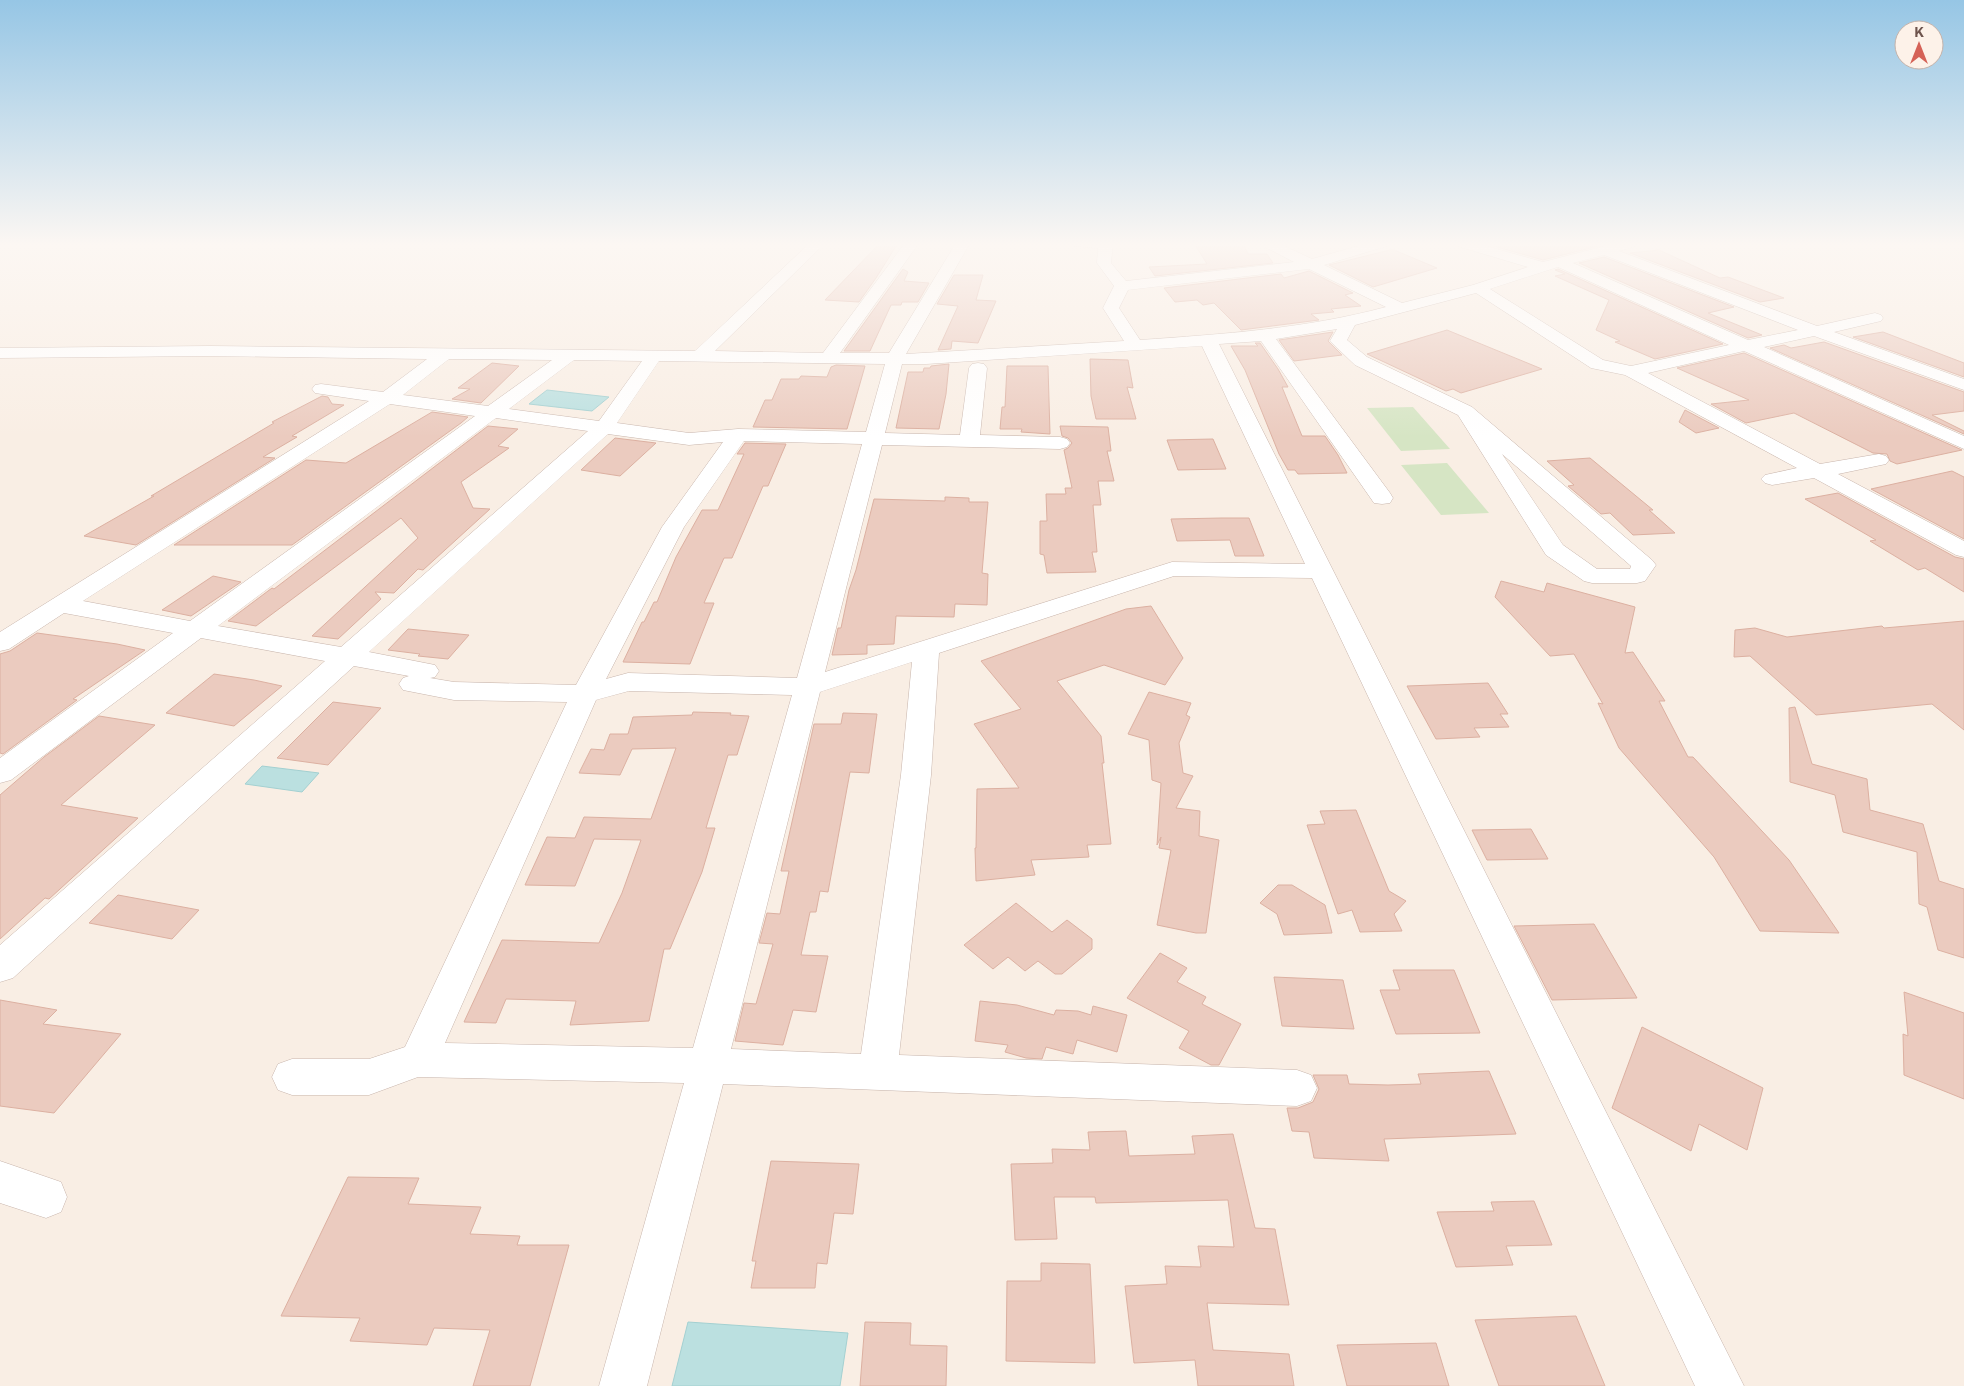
<svg xmlns="http://www.w3.org/2000/svg" width="1964" height="1386" viewBox="0 0 1964 1386" font-family="'IBM Plex Sans',sans-serif">
<style>
.green{fill:#d6e5c4}
.water{fill:#bbe0e0;stroke:#a3d0d1}
.building{fill:#ebcbbf;stroke:#dcb0a1}
.lines{fill:none;stroke-linecap:round;stroke-linejoin:round}
.minor-casing{stroke:#c8b5ac;stroke-width:1}
.minor{fill:#fff;fill-rule:evenodd}
</style>
<rect width="100%" height="100%" fill="#f9eee4"/>
<path class="green" d="M1413,407l37,42 -49,2 -34,-43z
M1447,463l42,50 -48,2 -40,-50z"/>
<path class="water" d="M547,390l62,7 -17,14 -63,-7z
M262,766l57,7 -17,19 -57,-8z
M688,1322l160,11 -8,53h-168z"/>
<path class="building" d="M880,243h18l-22,35 -17,24 -34,-2z
M1194,243h49l5,11h19l6,9 -118,13 -6,-9 58,-3z
M1489,243h100l9,3 -55,14 -46,-13z
M1390,250h4l43,18 -64,19 -44,-22z
M1659,250l61,28 8,-1 56,21 -24,4 -130,-49z
M1604,257l130,50 -26,6 54,22 -14,3 -169,-75z
M903,269l5,3 -4,9 25,2 -11,19h-16l-1,3h-10l-21,46h-26z
M1558,269l165,75 -68,15 -40,-17 5,-1 -24,-11 13,-30 -54,-24 10,-2 -10,-4z
M1309,271l44,22 -8,2 16,11 -30,3 3,3 -23,2 8,6 -78,10 -27,-27 -11,2 -6,-5 -22,2 -11,-14 117,-14 3,4z
M954,275h29l-7,25 20,1 -18,42 -26,-2 -1,8 -13,1 20,-44 -21,-2z
M1447,330l95,39 -81,24 -8,-4 -7,2 -79,-37z
M1333,332l-5,9 14,14 -48,6 -15,-21z
M1883,332l81,31v14l-111,-40z
M1824,342l140,50v19l-32,4 32,16v3l-194,-86 14,-3 7,3z
M1255,343h5l18,26 10,18h-6l20,49h23l13,19 9,18 -49,1 -3,-4h-7l-9,-16 -34,-84 -14,-24h27z
M1744,353l218,97 -65,14 -7,-3 -3,-7 -14,-1 -79,-40 -48,10 -35,-19 38,-4 -72,-32z
M1090,359l38,1 5,28 -6,-1 9,32h-40l-5,-23z
M492,363l27,3 -38,37 -29,-4 18,-10 -12,-1z
M949,364l-3,30 -7,35 -43,-1 12,-56h15l1,-4h6l1,-2z
M836,365l29,1 -18,63 -94,-2 12,-27h7l9,-21h18l2,-3 26,1 4,-10z
M1007,366h41l2,68 -29,-2 1,-3h-22l2,-22h3z
M322,396l6,1 4,7 12,1 -52,31 5,1 -34,20 12,1 -139,87 -52,-9 70,-40h-3l123,-73 -2,-1z
M1685,410l34,18 -23,5 -17,-11z
M432,412l36,5 -7,6 -169,122h-118l132,-85 40,3z
M488,426l30,3 -20,17 11,2 -48,34 12,26 17,1 -67,61 -5,-1 -24,24 -19,-1 6,7 -43,40 -26,-3 106,-98 -17,-20 -145,108 -28,-5 44,-33 2,1z
M1060,426l48,1 3,24h-4l7,30h-16l3,24h-8l4,47h-5l4,20 -49,1 -3,-18 -4,-1v-33h7l-1,-27h20l-1,-6h7l-8,-38 4,-2 4,-5 -4,-5 -6,-2z
M615,438l41,5 -36,33 -39,-6z
M1213,439l13,30 -48,1 -11,-30z
M745,443l41,1 -18,42h-5l-31,72h-8l-20,45h10l-24,61 -67,-2 19,-40h2l10,-20h3l19,-45 26,-47h16l26,-56h-7z
M1590,458l63,52h-4l26,23 -42,2 -23,-22 -9,1 -33,-28 6,-1 -27,-24z
M1952,471l12,6v62l-93,-50z
M1838,493l117,64 9,2v33l-39,-24 -7,2 -48,-29 6,-1 -71,-41z
M945,497l24,1v4h19l-6,71 6,1 -1,31 -32,-1 -1,13 -58,-1 -2,28 -27,1v9l-35,1 6,-27h3l8,-38 7,-20 18,-71 71,2z
M1222,518h27l15,38h-29l-5,-16 -53,1 -6,-22z
M213,576l28,6 -50,34 -29,-6z
M1501,581l43,11 3,-9 88,24 -10,46 8,-1 32,49h-6l29,56h5l96,103 50,73 -79,-2 -46,-74 -95,-109 -21,-45 5,1 -29,-50 -24,2 -55,-59z
M1151,606l32,52 -18,27 -61,-20 -47,16 44,55 3,27h-2l9,81 -24,1 2,12 -58,3 4,15 -59,6 -1,-33h1l1,-59 42,-1 -45,-64 47,-15 -40,-48 145,-52z
M1964,621v109l-32,-26 -116,11 -66,-59 -16,1 1,-27 20,-2 32,9 95,-11 2,2z
M408,629l61,6 -21,24 -30,-3 2,-2 -32,-4z
M37,633l80,11 28,6 -72,49 4,1 -74,54 -3,-1v-99l10,-3z
M214,674l40,6 28,6 -48,40 -68,-13z
M1488,683l20,31h-8l9,13 -35,1 6,9 -44,2 -29,-53z
M1149,692l42,11 -5,12 4,2 -11,26 4,30 10,3 -17,32 24,3 -1,25 20,4 -13,93h-10l-39,-8 14,-75 -12,-2 2,-11 -4,8 4,-62 -9,-3 -3,-40 -21,-6z
M333,702l48,6 -53,57 -51,-7z
M1795,707l17,57 55,15 3,31 53,14 16,57 25,8v69l-26,-8 -11,-43 -8,-3 -2,-52 -74,-20 -8,-37 -45,-13 -1,-74z
M693,712l38,1 -1,2 19,1 -12,39h-9l-22,73h9l-13,44 -32,77h-6l-15,72 -79,4 6,-24 -70,-2 -10,24 -32,-1 38,-82 97,3 23,-50 19,-53 -47,-1 -19,47 -50,-1 22,-48 28,1 9,-21 67,2 25,-71 -44,1 -12,26 -41,-2 12,-24 13,1 6,-16h18l5,-17 59,-2z
M843,713l34,1 -8,59 -19,-1 -22,120 -8,-1 -4,21h-6l-9,43 27,1 -12,56 -23,-2 -10,35 -48,-4 9,-38 12,1 17,-60 -14,-1 8,-30 13,1 9,-43h-8l33,-147h27z
M99,716l56,9 -94,80 77,13 -89,81 -4,-1 -45,41v-144l44,-38z
M1356,810l33,81 17,10 -12,13 8,17 -42,1 -8,-22 -14,4 -31,-89 18,-1 -5,-13z
M1531,829l17,30 -61,1 -15,-30z
M1278,885h14l33,20 7,28 -48,2 -7,-21 -17,-11z
M118,895l81,15 -27,29 -83,-16z
M1016,903l36,29 15,-12 25,19v10l-30,25h-7l-17,-13 -13,10 -17,-14 -15,12 -29,-24z
M1594,924l43,74 -85,2 -38,-74z
M1160,953l27,15 -10,14 29,15 -4,7 39,20 -22,41h-8l-32,-17 10,-17 -62,-33z
M1393,970h61l26,63 -84,1 -16,-44h20z
M1274,977l69,3 11,49 -72,-3z
M1904,992l60,21v86l-60,-24 -1,-41 5,2z
M0,1000l57,10 -14,14 78,10 -67,79 -54,-7z
M980,1001l37,4 37,10 2,-5 22,1 13,4 2,-9 34,9 -10,37 -40,-12 -4,14 -27,-7 -4,12 -16,-1 -21,-6 3,-7 -33,-4z
M1642,1027l121,61 -16,62 -48,-26 -8,27 -79,-43z
M1489,1071l27,63 -132,5 5,22 -75,-3 -5,-26 -17,-1 -5,-23h11l15,-6 6,-13 -6,-14h34l2,9 39,1 33,-1 -3,-10z
M1126,1131l3,25 66,-2 -3,-18 41,-2 22,94 20,1 14,76 -82,-2 6,47 76,4 5,32h-96l-3,-26 -61,3 -9,-77 42,-2 -2,-18 36,1 -3,-21 36,1 -6,-47 -132,3 -1,-6h-41l3,42 -42,1 -4,-76 42,-1 -1,-14 38,1 -2,-18z
M771,1161l88,3 -6,50 -19,-1 -7,51 -10,-1 -2,25h-64l5,-27h-4z
M348,1177l71,1 -11,26 73,3 -11,27 50,2 -3,9h52l-39,141h-57l17,-56 -56,-2 -7,17 -77,-4 10,-23 -79,-2z
M1534,1201l18,44 -46,1 7,19 -57,2 -19,-55 57,-1 -3,-9z
M1041,1263l49,1 5,99 -89,-2 1,-80h34z
M1576,1316l29,70h-106l-24,-66z
M865,1322l46,1 -1,22 37,1 -1,40h-86z
M1436,1343l13,43h-102l-10,-41z"/>
<g class="lines">
<defs>
<path id="minor" d="M810,243h15l-110,108 108,2 82,-110h14l-79,110h49l67,-110h14l-64,111 218,-13 -21,-33 11,-22 -17,-23 1,-15 -24,-2 -2,-3h41l-2,20 15,18 168,-19 -31,-16 -2,-3h17l34,16 57,-16h20l-2,3 -63,19 78,38 71,-18 55,-18 -71,-21 -2,-3h20l68,19 74,-19h21l-2,3 -17,5 198,75 58,-13 6,2 2,3 -2,3 -47,11 130,47v11l-150,-54 -50,11 200,89v13l-220,-98 -96,22 172,91 59,-10 7,2 3,4 -3,4 -48,10 126,67v16l-8,-2 -142,-77 -42,7 -7,-2 -4,-4 4,-4 32,-7 -172,-93 -34,-7 -115,-75 -121,32 -8,15 20,17 105,50 180,153 4,5 -11,16 -8,2h-45l-8,-2 -38,-26 -88,-140 -103,-50 -25,-24 7,-12 -61,10 114,154 3,5 -3,5 -8,1 -8,-1 -113,-162 -42,3 525,1042h-49l-383,-808 -138,-2 -235,77 -8,122 -32,280 398,15 14,5 6,13 -6,13 -14,5 -574,-22 -76,302h-48l85,-303 -266,-6 -49,18h-77l-14,-5 -6,-13 6,-13 14,-5h77l36,-12 162,-345 -113,-2 -51,-10 -4,-6 4,-6 6,-2 -55,-10 -341,312 -13,4v-37l325,-284 -124,-23 -190,142 -11,3v-25l173,-125 -109,-20 -55,36 -9,2v-19l369,-231 -54,-8 -3,-4 3,-4 6,-1 62,8 44,-33 -217,-3 -210,2v-10l210,-2 485,5zM1604,255l194,75 -50,10 -175,-77zM1558,267l171,78 -98,21 -28,-6 -113,-71zM1309,269l77,38c-82,22 -163,27 -246,33l-21,-32 9,-18zM1202,346l103,218 -133,-2 -347,110 57,-227 178,4 7,-2 3,-4 -3,-4 -7,-2 -80,-2 7,-67 -3,-4 -6,-1 -6,1 -3,4 -9,67 -75,-2 17,-69h24zM449,359l103,1 -64,46 -85,-11zM574,360l68,1 -43,60 -90,-12zM659,361l226,3 -19,68 -128,-3 -49,4 -72,-10zM390,404l85,12 -285,205 -107,-20zM496,418l92,13 -247,216 -123,-21zM608,434l81,11 34,-3 -61,85 -86,158 -122,-3 -24,-4 5,-1 4,-6 -4,-6 -66,-13zM744,441l118,3 -65,234 -169,-5 -22,6 78,-152zM1502,454l129,112 -1,3h-33l-34,-24zM912,662l-11,113 -40,279 -130,-5 89,-357zM629,691l163,4 -99,353 -248,-5 151,-343z
M0,1161l61,21 6,15 -6,15 -15,6 -46,-15z"/>
</defs>
<use href="#minor" class="minor-casing"/>
<use href="#minor" class="minor"/>
</g>
<linearGradient id="sky" x2="0" y2="1"><stop stop-color="#96c6e5"/><stop offset="0.56" stop-color="#fcf7f3"/><stop offset="1" stop-color="#fcf7f3" stop-opacity="0"/></linearGradient>
<rect width="1964" height="437" fill="url(#sky)"/>
<g transform="translate(1919 45)"><circle r="24" fill="#fdf2e9" stroke="#c4b3ab"/>
<path d="M0-4L9 19L0 12L-9 19Z" fill="#d56257"/>
<text y="-8" font-size="14" font-weight="bold" text-anchor="middle" fill="#6e544d">K</text>
</g>
</svg>
